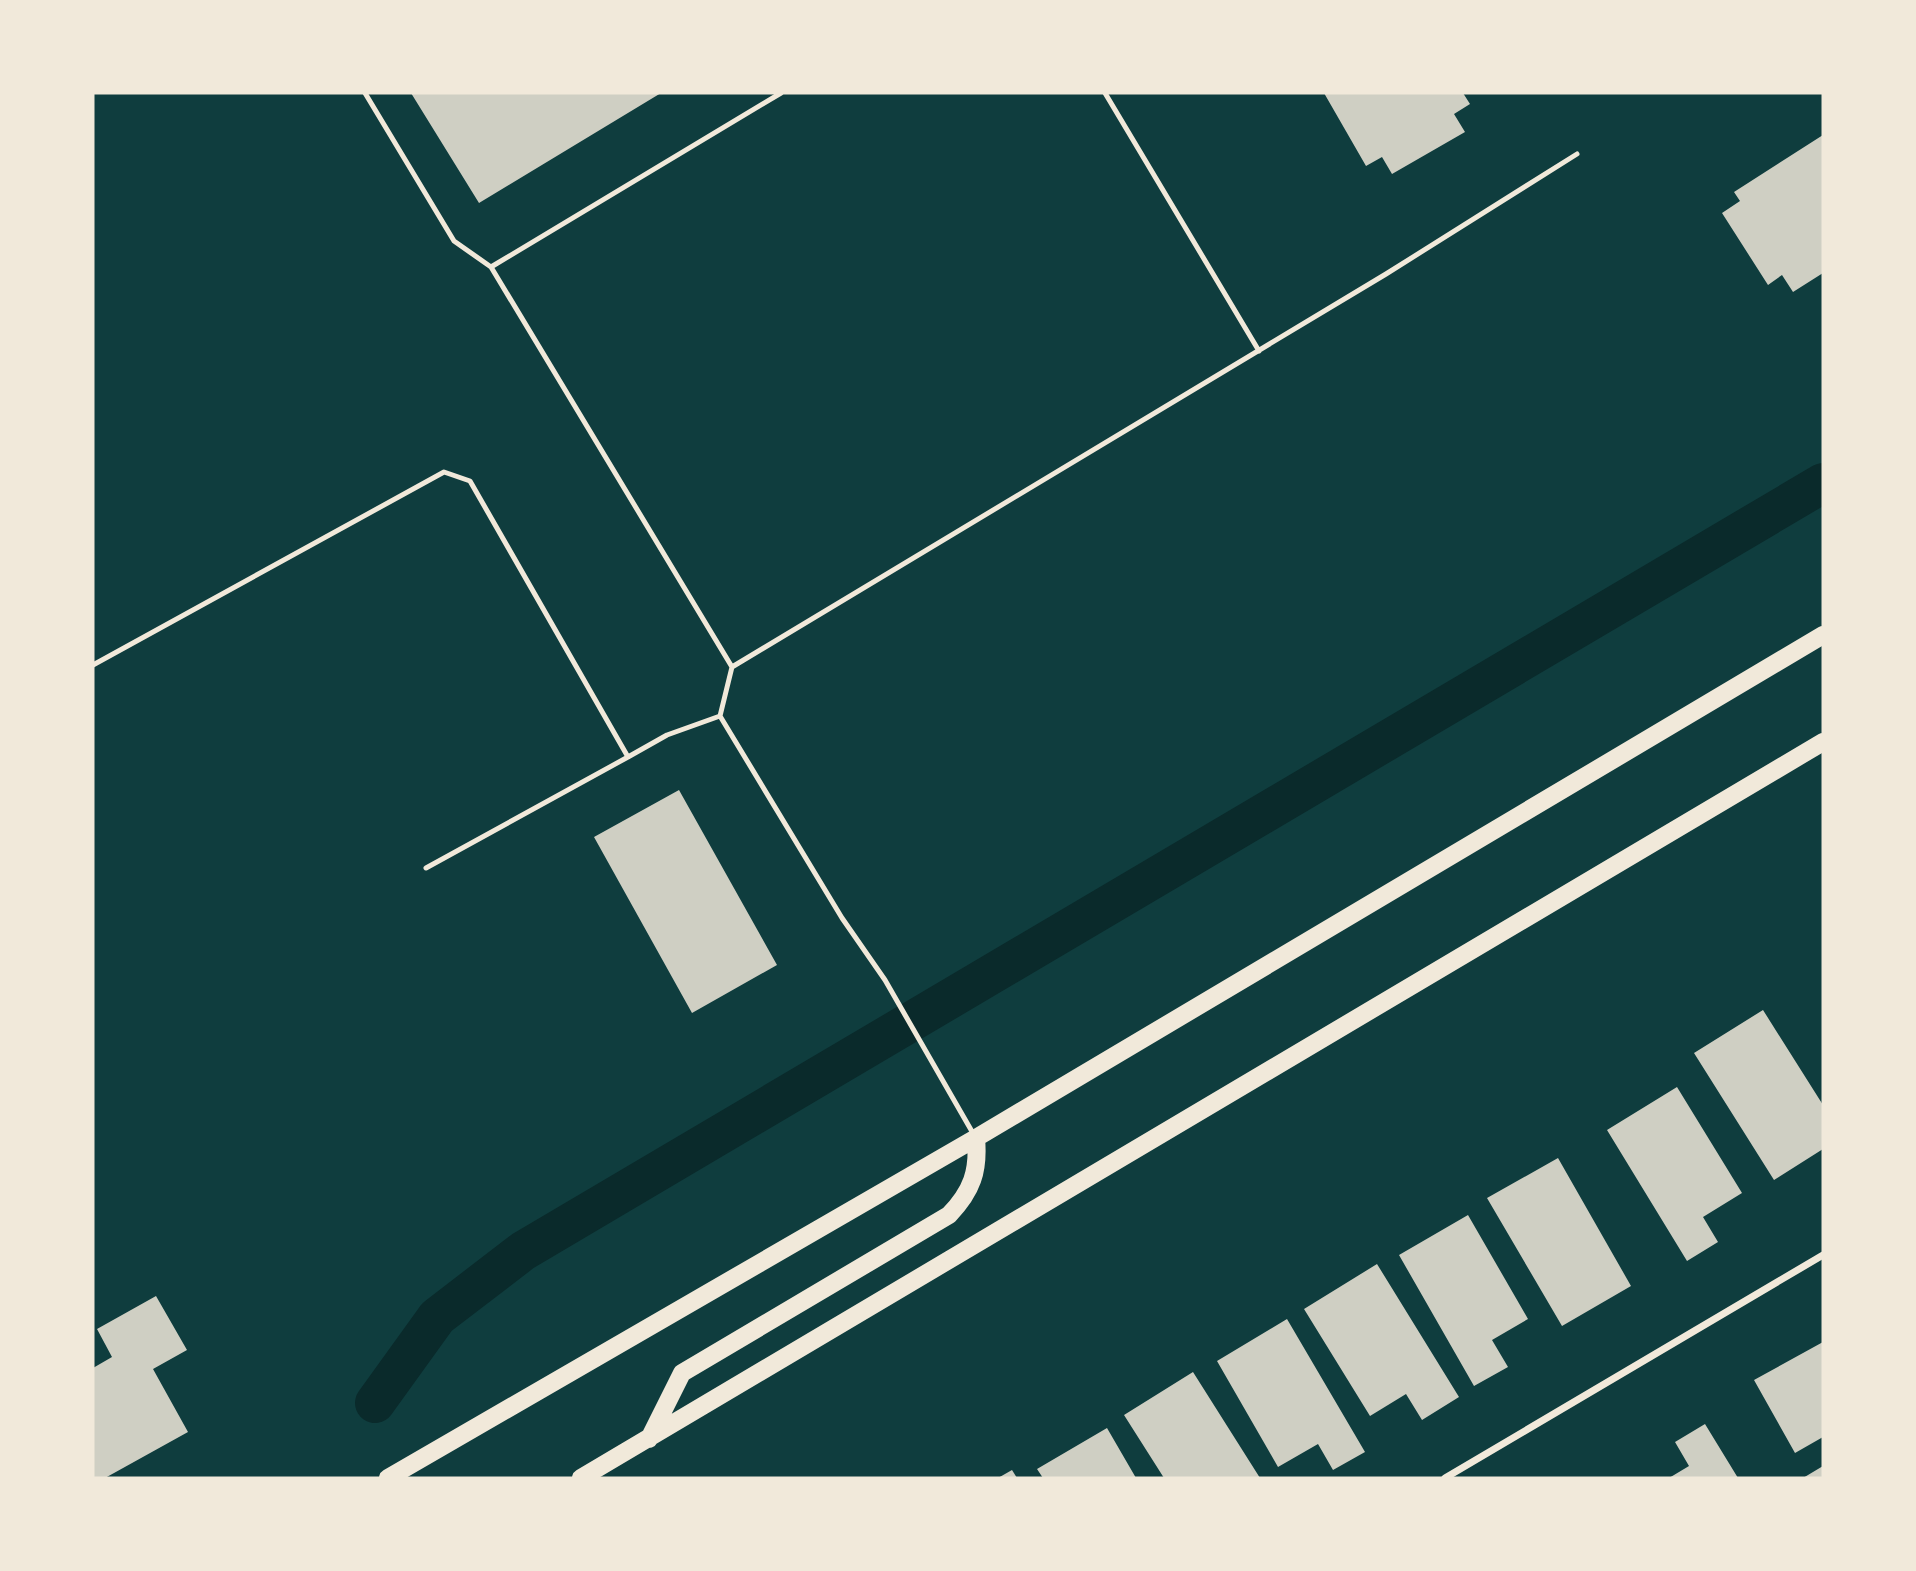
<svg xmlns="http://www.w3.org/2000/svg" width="1916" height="1571" viewBox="0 0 1916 1571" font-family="Overpass,sans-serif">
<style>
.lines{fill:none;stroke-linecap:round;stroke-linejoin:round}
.canal{stroke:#0a2a2b;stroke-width:40}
.building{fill:#cfcfc3}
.service{stroke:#f1e9da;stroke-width:5}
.minor{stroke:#f1e9da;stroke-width:7}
.primary{stroke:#f1e9da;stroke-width:18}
</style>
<rect width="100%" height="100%" fill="#0f3d3e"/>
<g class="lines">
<path class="canal" d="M375,1403l62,-86 86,-66 1300,-768"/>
</g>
<path class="building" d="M411,93h250l-182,110z
M1324,93h139l7,11 -16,10 11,18 -73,42 -10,-17 -16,9z
M1823,135v138l-30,19 -11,-17 -14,10 -46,-72 18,-12 -6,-9z
M679,790l98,175 -85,48 -98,-176z
M1763,1010l60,95v44l-49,31 -80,-127z
M1677,1087l65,106 -39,24 15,25 -31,19 -80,-131z
M1558,1158l73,128 -69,40 -75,-128z
M1468,1215l60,104 -36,21 16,27 -34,19 -75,-131z
M1377,1264l82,133 -37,23 -16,-26 -36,22 -66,-107z
M156,1296l31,54 -34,19 35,63 -83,46h-12v-110l19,-11 -15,-28z
M1287,1319l78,133 -32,18 -15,-26 -40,23 -61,-106z
M1823,1342v95l-28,16 -41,-73z
M1193,1372l67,106h-96l-40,-63z
M1705,1424l33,54h-69l20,-12 -14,-24z
M1107,1428l29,50h-93l-6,-9z
M1823,1466v12h-20z
M1012,1470l5,8h-19z"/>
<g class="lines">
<path class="service" d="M365,93l89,148 37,26 241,400
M1105,93l154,258
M491,267l290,-174
M93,665l351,-193 26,9 158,276 39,-22 53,-19 122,202 43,62 89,155
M720,716l12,-49 654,-393 191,-120
M426,868l202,-111"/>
<path class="minor" d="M1445,1478l378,-223"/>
<path class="primary" d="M649,1439l33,-66 267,-158c23,-24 30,-44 27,-77
M388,1478l588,-340 847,-503
M581,1478l1242,-736"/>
</g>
<rect width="1916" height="1571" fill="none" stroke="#f1e9da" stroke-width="189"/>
</svg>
